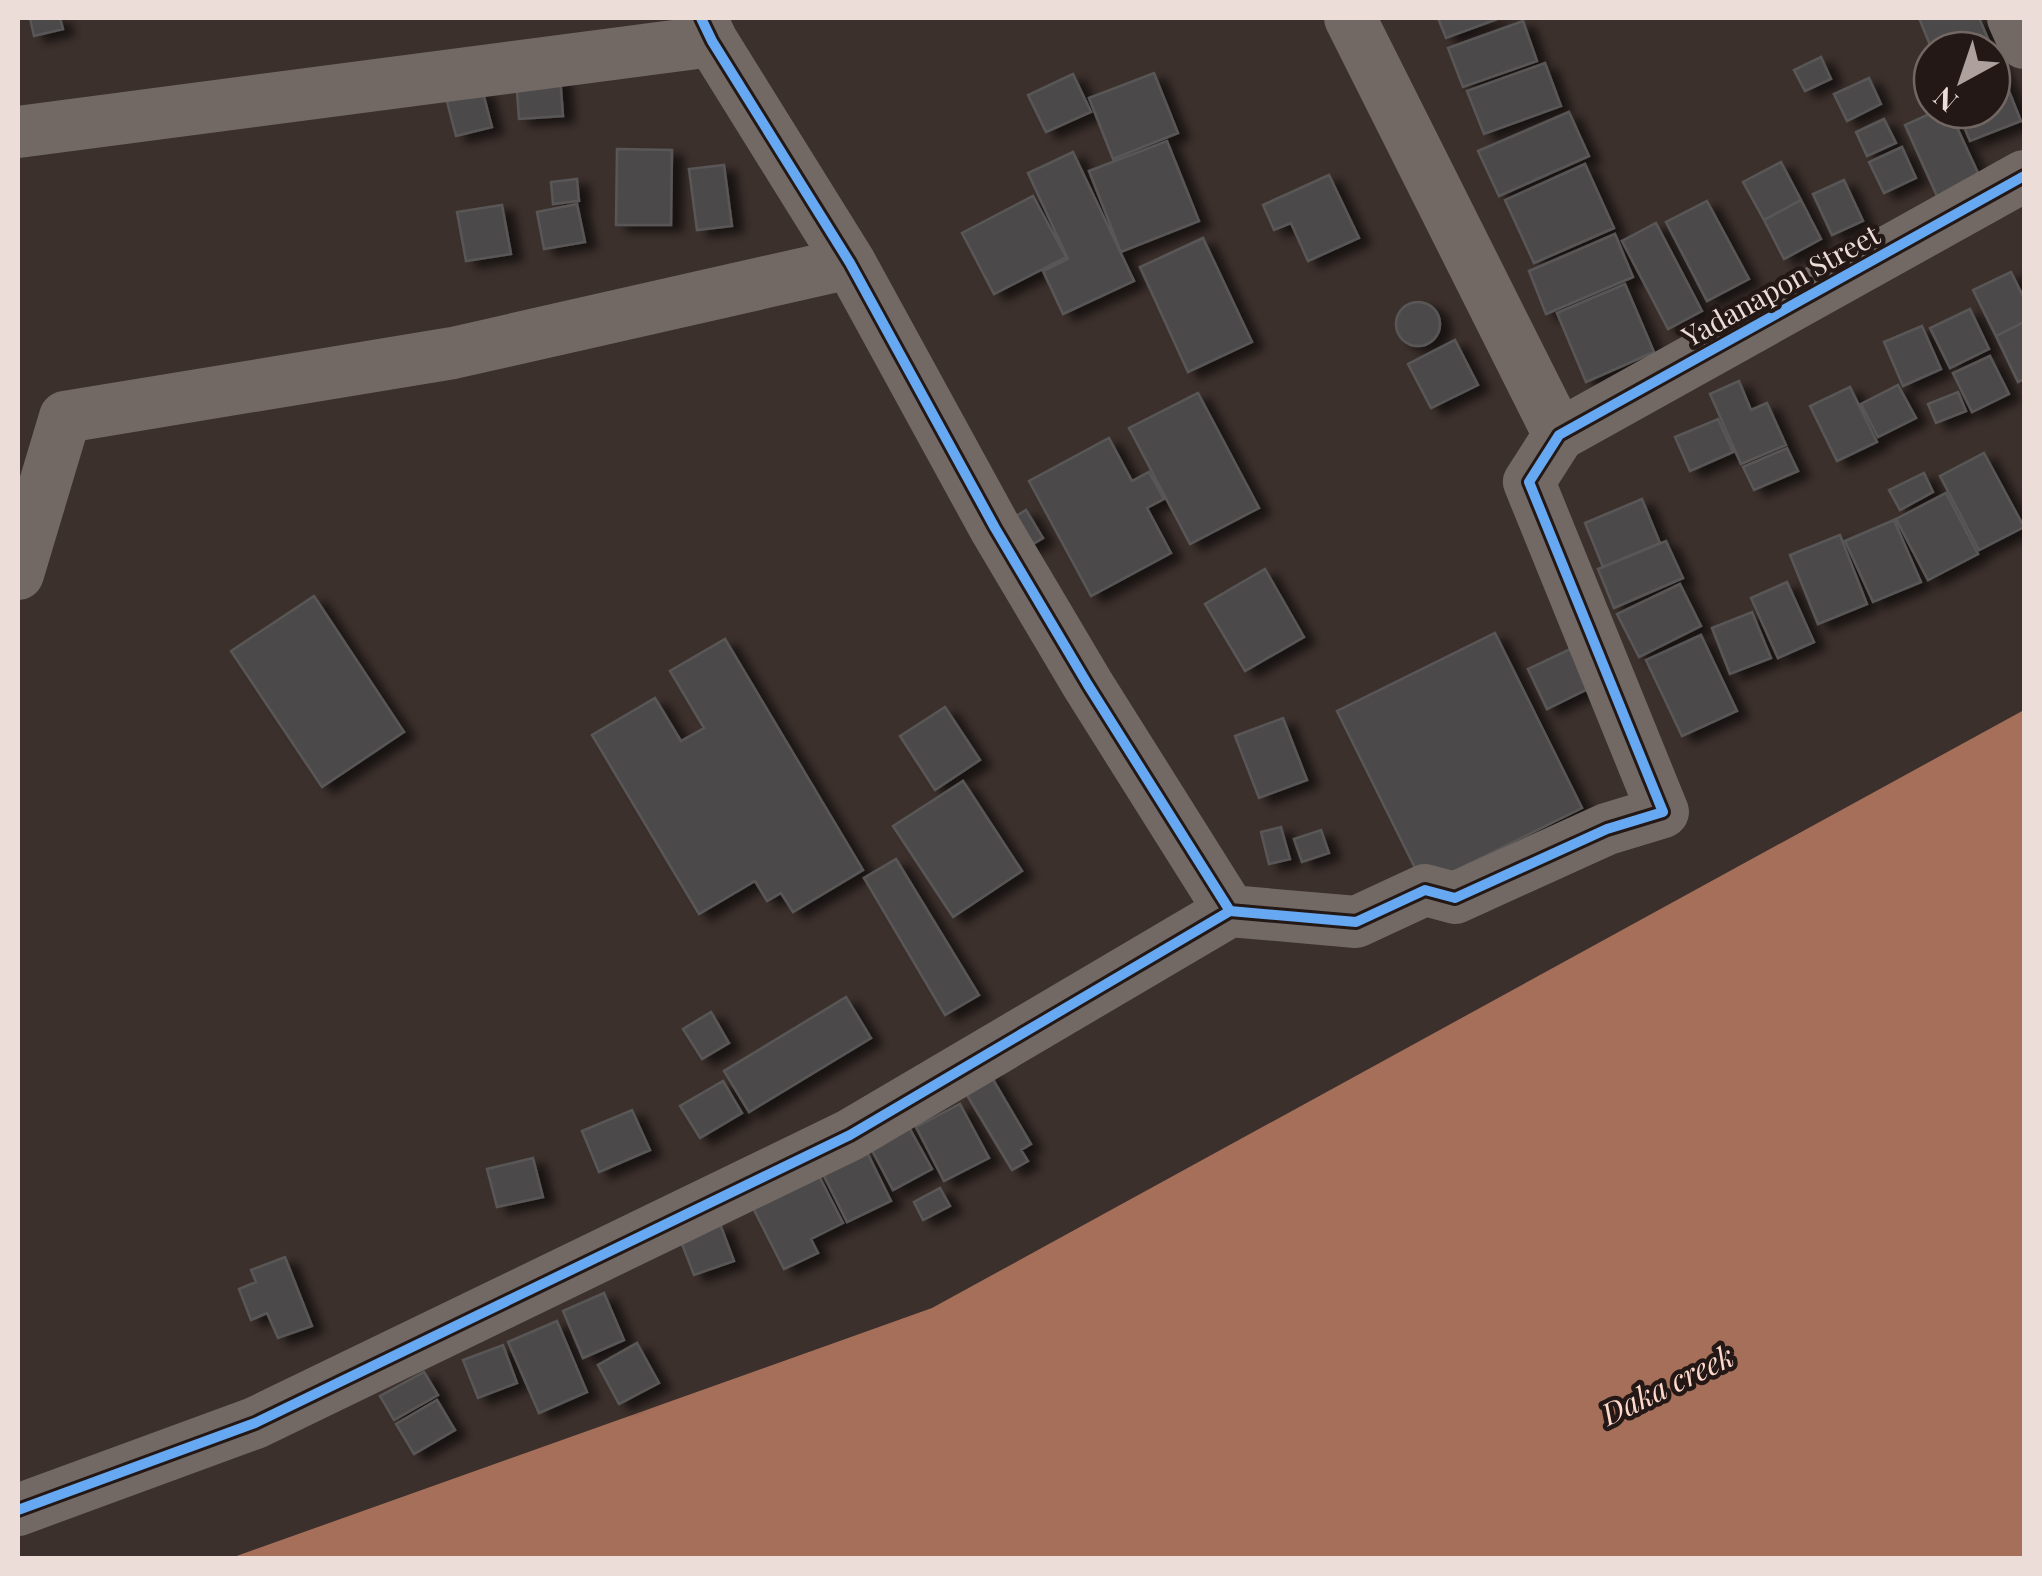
<svg xmlns="http://www.w3.org/2000/svg" width="2042" height="1576" viewBox="0 0 2042 1576" font-family="'Playfair Display',serif">
<style>
.water{fill:#a66f5a}
.building{fill:#4c4a4a;stroke:#585756;stroke-width:2.5;filter:url(#shadow)}
.lines{fill:none;stroke-linecap:round;stroke-linejoin:round}
.minor{stroke:#726965;stroke-width:52}
.cycleway-casing{stroke:#231815;stroke-width:16}
.cycleway{stroke:#66a8f1;stroke-width:10}
.labels{text-anchor:middle;stroke-width:9;stroke-linejoin:round;paint-order:stroke}
.street-label{font-size:28px;fill:#ecddd8;stroke:#231815}
.water-label{font-size:30px;font-style:italic;fill:#fed9cc;stroke:#231815}
</style>
<defs>
<filter id="shadow"><feDropShadow dx="11" dy="6" stdDeviation="5" flood-color="#0009"/></filter>
</defs>
<rect width="100%" height="100%" fill="#3c302c"/>
<path class="water" d="M2024,710v848h-1793l701,-250z"/>
<path class="building" d="M30,18h30l3,11 -29,7z
M1438,18h62l-54,20z
M1919,18h60l10,23 -22,9h-35z
M1523,21l14,40 -74,26 -15,-39z
M1989,41l32,80 -51,20 -13,-31h35v-60h-25z
M1821,57l10,22 -26,12 -11,-21z
M1545,63l16,43 -77,28 -17,-43z
M1154,73l24,60 -65,26 -24,-61z
M1073,74l18,38 -45,20 -18,-37z
M560,76l3,40 -44,3 -3,-41z
M1869,78l12,26 -34,17 -13,-27z
M482,89l10,38 -36,9 -10,-38z
M1938,110h11l36,78 -43,19 -37,-82z
M1569,112l20,44 -90,40 -21,-45z
M1884,119l12,24 -29,13 -11,-24z
M1167,141l32,80 -78,31 -32,-81z
M1902,147l14,31 -32,15 -15,-31z
M617,149l55,1 -1,75h-55z
M1073,152l61,129 -71,33 -20,-43 25,-12 -40,-86z
M1781,162l20,38 -37,20 -21,-38z
M1585,164l29,64 -80,35 -29,-63z
M724,165l8,61 -35,4 -8,-61z
M1329,175l30,63 -51,23 -17,-38 -17,7 -11,-25z
M577,179l2,22 -26,3 -2,-22z
M1844,180l19,41 -31,14 -19,-41z
M1033,196l33,61 -72,37 -32,-61z
M1801,200l20,39 -37,20 -20,-39z
M1707,201l42,78 -42,22 -41,-79z
M577,204l8,38 -41,7 -7,-37z
M502,205l9,49 -45,7 -9,-49z
M1656,223l46,88 -34,18 -46,-88z
M1615,234l18,43 -87,37 -17,-43z
M1203,238l49,104 -64,30 -48,-105z
M2011,272l13,26v24l-28,14 -23,-46z
M1625,284l29,68 -68,30 -29,-69z
M1396 324a22 22 0 1 1 44 0a22 22 0 1 1-44 0Z
M1970,309l19,40 -39,19 -20,-40z
M2024,322v57l-6,3 -22,-46z
M1922,326l19,43 -38,17 -19,-44z
M1455,340l23,45 -47,23 -23,-44z
M1990,356l19,38 -37,18 -19,-39z
M1739,381l12,29 16,-7 19,42 -45,19 -31,-70z
M1898,385l18,33 -38,19 -17,-33z
M1850,387l27,55 -40,19 -27,-55z
M1958,392l8,19 -30,12 -8,-19z
M1198,393l61,115 -69,36 -61,-116z
M1718,419l15,33 -43,19 -15,-34z
M1109,438l23,43 17,-9 15,27 -17,9 24,45 -80,43 -62,-115z
M1787,448l11,23 -44,19 -11,-23z
M1984,453l40,74 -45,23 -39,-74z
M1924,473l9,19 -33,18 -11,-20z
M1946,493l32,61 -50,26 -32,-61z
M1642,499l18,44 -57,24 -18,-44z
M1026,510l17,28 -27,16 -16,-28z
M1894,520l27,62 -48,20 -28,-61z
M1840,535l27,69 -49,20 -28,-69z
M1666,541l17,37 -69,30 -16,-39z
M1265,569l39,68 -59,34 -40,-67z
M1787,582l27,60 -36,16 -27,-60z
M1680,584l21,42 -62,31 -22,-43z
M314,596l90,136 -82,55 -91,-136z
M1752,612l19,46 -41,16 -18,-46z
M1495,633l87,175 -158,78 -87,-175z
M1701,635l36,76 -55,25 -36,-76z
M725,639l138,231 -70,42 -12,-19 -14,8 -12,-20 -56,33 -107,-179 63,-37 26,43 23,-13 -34,-57z
M1581,644l19,39 -53,26 -19,-40z
M945,707l35,53 -45,30 -35,-54z
M1283,718l24,62 -48,18 -24,-62z
M963,781l59,90 -69,46 -60,-91z
M1281,827l9,32 -21,5 -8,-32z
M1321,830l8,23 -27,9 -8,-23z
M896,859l83,136 -34,20 -81,-137z
M846,997l25,41 -122,74 -25,-41z
M711,1012l18,31 -27,16 -19,-30z
M988,1071l43,73 -10,6 7,11 -16,9 -50,-83z
M723,1081l19,32 -42,25 -20,-32z
M960,1104l29,54 -45,23 -28,-54z
M632,1110l18,40 -51,22 -17,-41z
M905,1120l27,49 -39,21 -26,-49z
M866,1150l25,51 -44,21 -25,-50z
M533,1158l10,39 -46,10 -10,-38z
M818,1174l25,49 -32,16 7,14 -34,16 -32,-63z
M940,1188l10,18 -27,14 -9,-18z
M720,1224l14,37 -40,14 -14,-36z
M285,1257l27,69 -34,12 -11,-25 -16,7 -12,-31 17,-7 -5,-12z
M604,1293l20,47 -41,18 -20,-47z
M557,1321l30,71 -48,21 -31,-71z
M637,1343l22,40 -40,21 -21,-39z
M503,1345l14,38 -39,15 -15,-38z
M424,1372l14,23 -44,25 -14,-24z
M437,1400l18,30 -41,24 -18,-30z"/>
<g class="lines">
<path class="minor" d="M701,18l11,23 138,222 145,265 93,157 142,226 126,11 69,-32 30,8 152,-69 56,-17 -134,-330 30,-47 465,-259
M1350,18l209,417
M2013,18l11,25
M18,132l694,-91
M18,574l47,-157 388,-64 397,-90
M18,1510l237,-87 595,-288 380,-224"/>
<defs>
<path id="cycleway" d="M701,18l11,23 138,222 145,265 93,157 142,226 126,11 69,-32 30,8 152,-69 56,-17 -134,-330 30,-47 465,-259
M18,1510l237,-87 595,-288 380,-224"/>
</defs>
<use href="#cycleway" class="cycleway-casing"/>
<use href="#cycleway" class="cycleway"/>
</g>
<g class="labels">
<g class="street-label">
<text transform="translate(1781 286) rotate(-29)" y="10">Yadanapon Street</text>
</g>
<g class="water-label">
<text transform="translate(1668 1386) rotate(-26)" y="10">Daka creek</text>
</g>
</g>
<rect width="2042" height="1576" fill="none" stroke="#ecddd8" stroke-width="40"/>
<g transform="translate(1962 80) rotate(220)"><circle r="48" fill="#231815" stroke="#736763" stroke-width="2.5"/>
<path d="M0-8L18 38L0 25L-18 38Z" fill="#aea09c"/>
<text y="-15" font-size="28" font-weight="bold" text-anchor="middle" fill="#ecddd8">N</text>
</g>
</svg>
